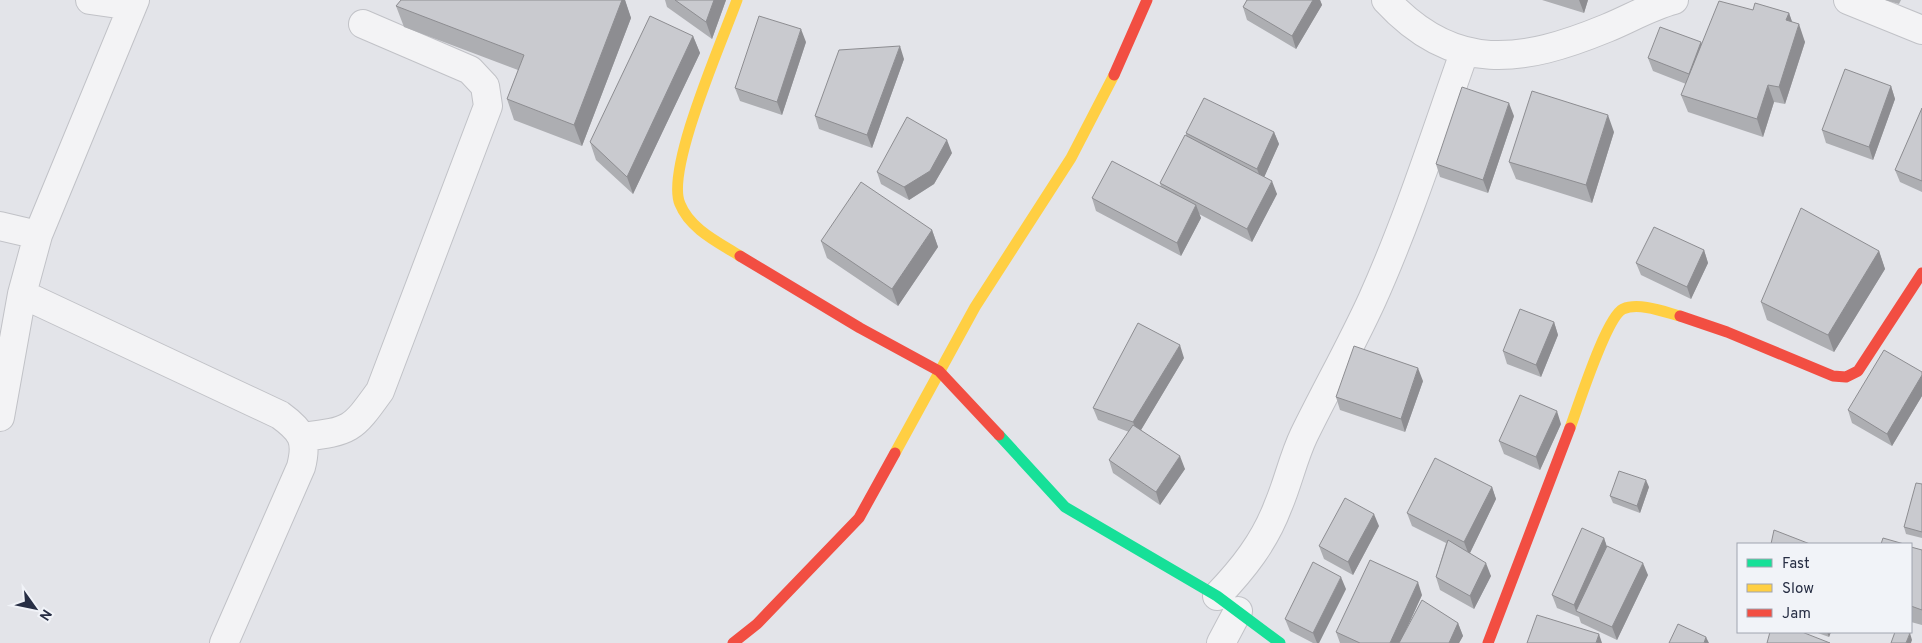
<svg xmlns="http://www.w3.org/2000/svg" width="1922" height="643" viewBox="0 0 1922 643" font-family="Overpass,sans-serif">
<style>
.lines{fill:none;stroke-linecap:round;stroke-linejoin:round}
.street-casing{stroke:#c1c2c7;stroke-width:30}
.street{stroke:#f3f3f5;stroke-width:28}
.fast{stroke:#16e098;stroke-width:11}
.slow{stroke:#ffcf43;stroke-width:11}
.jam{stroke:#f24e42;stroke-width:11}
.wall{fill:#adaeb2}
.shaded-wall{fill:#8d8d91}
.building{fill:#c9cacf;stroke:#8d8d91}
</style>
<rect width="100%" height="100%" fill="#e3e4e9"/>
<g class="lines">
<defs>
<path id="street" d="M90,0l42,6
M1386,0c68,74 136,63 221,28 22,-9 44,-22 67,-28
M1848,0l74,30
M0,226l38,9
M22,294l258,121c22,16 28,25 21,52l-77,176
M0,417l22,-123 16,-59 97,-235
M303,437c48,-6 49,-7 77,-46l108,-285 -3,-20 -15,-16 -107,-46
M1217,596c26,-27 48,-55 61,-90 10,-23 15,-48 26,-71 22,-45 47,-89 68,-135 36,-80 63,-165 92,-247
M1221,643l17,-32"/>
</defs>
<use href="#street" class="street-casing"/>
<use href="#street" class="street"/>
<path class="fast" d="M999,435l66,72 152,89 63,47"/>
<path class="slow" d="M737,0c-14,39 -72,170 -57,204 10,25 38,38 60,52
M1570,428c8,-21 36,-111 53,-119 16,-7 42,3 57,7
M895,453l80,-146 96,-149 43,-83"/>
<path class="jam" d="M1114,75l33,-75
M740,256l120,72 79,43 60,64
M1680,316l47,16 106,44 13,1 12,-6 64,-98
M733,643l24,-19 102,-106 36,-65
M1488,643l82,-215"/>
</g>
<path class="wall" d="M401,0h224l6,18 -49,128 -68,-26 -7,-21 11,-29 -114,-43 -8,-21z
M665,0h61l-14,39 -45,-32z
M1247,0h73l2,5 -26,44 -49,-29 -4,-13z
M1542,0h46l-4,13z
M1885,0h16l-2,4z
M1753,10l36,3 3,9 13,20 -20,62 -11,-2 -11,35 -75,-25 -7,-17 5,-11 -33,-13 -5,-13 54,-14z
M693,36l7,17 -67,141 -37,-34 -6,-18z
M806,42l-24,73 -42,-14 -5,-13z
M904,59l-32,89 -53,-19 -4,-13z
M1891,86l4,13 -22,61 -47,-17 -4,-13z
M1922,108v84l-22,-10 -5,-12z
M1514,116l-26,77 -48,-16 -4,-13z
M1274,132l5,12 -15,33 13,17 -25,48 -53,-28 2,4 -20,38 -85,-45 -4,-13 69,-11 -1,-4 26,-47v-3z
M1614,132l-22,71 -76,-24 -7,-17z
M952,153l-18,31 -25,16 -28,-16 -4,-12z
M932,230l6,17 -40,59 -71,-48 -6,-17z
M1704,250l4,13 -17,36 -50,-24 -5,-12z
M1879,251l6,18 -51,83 -67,-32 -6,-18z
M1554,322l4,13 -17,42 -34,-13 -4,-13z
M1184,358l-43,72 44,39 -25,36 -47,-32 -4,-13 20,-28 -31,-12 -5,-12z
M1922,372v24l-30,50 -40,-23 -4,-13z
M1423,381l-18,51 -65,-22 -4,-13z
M1561,424l-21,46 -36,-16 -5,-13z
M1922,484v54l-16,-4 -2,-7z
M1492,487l4,12 -26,54 21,23 -17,33 -34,-19 -4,-13 10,-34 -34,-17 -5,-13z
M1649,487l-9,26 -27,-10 -3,-7z
M1379,526l-26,49 -29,-16 -5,-13z
M1604,538l3,9 41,28 -31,65 -36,-17 -2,-6 -22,-9 -5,-13z
M1911,547l11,3v75l-11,-3z
M1346,589l-27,54h-6l-23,-12 -5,-12z
M1422,595l-16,35 52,-7 5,13 -4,7h-119l-4,-11z
M1815,632h16l-2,5z"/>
<path class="shaded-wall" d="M622,0h3l6,18 -49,128 -8,-21z
M714,0h12l-14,39 -6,-17z
M1313,0h7l2,5 -26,44 -4,-13z
M1579,0h9l-4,13z
M1789,13l6,17 -9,-10z
M1799,24l6,18 -20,62 -6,-17z
M801,29l5,13 -24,73 -5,-13z
M693,36l7,17 -67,141 -6,-17z
M1701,42l5,13 -13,31 -4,-12z
M900,46l4,13 -32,89 -5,-13z
M1768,85l6,17 -11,35 -6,-18z
M1891,86l4,13 -22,61 -4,-13z
M1509,103l5,13 -26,77 -5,-13z
M1608,115l6,17 -22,71 -6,-18z
M1274,132l5,12 -17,38 -5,-13z
M947,140l5,13 -18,31 -25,16 -5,-13z
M1272,181l5,13 -25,48 -5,-13z
M1196,205l5,13 -20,38 -4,-13z
M932,230l6,17 -40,59 -6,-17z
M1704,250l4,13 -17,36 -4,-12z
M1879,251l6,18 -51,83 -6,-17z
M1554,322l4,13 -17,42 -5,-12z
M1180,345l4,13 -46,77 -5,-13z
M1418,368l5,13 -18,51 -4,-13z
M1922,375v21l-30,50 -5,-12z
M1557,411l4,13 -21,46 -4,-13z
M1180,456l5,13 -25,36 -4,-13z
M1646,480l3,7 -9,26 -3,-7z
M1492,487l4,12 -27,56 -5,-13z
M1374,514l5,12 -26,49 -5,-13z
M1604,538l4,12 -32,61 -2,-6z
M1486,563l5,13 -17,33 -4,-13z
M1643,563l5,12 -31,65 -5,-13z
M1341,577l5,12 -27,54h-2l-4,-10z
M1418,582l4,13 -22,48h-10z
M1458,623l5,13 -4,7h-10z
M1827,632h4l-2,5z
M1910,633l2,7 -1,3h-5z
M1599,634l3,9h-6z
M1706,637l3,6h-5z"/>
<path class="building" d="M401,0h221l-48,125 -67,-26 17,-44 -128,-49z
M675,0h39l-8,22z
M1247,0h66l-21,36 -49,-29z
M1719,1l34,9 2,-7 34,10 -3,7 13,4 -20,63 -11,-2 -11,34 -76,-24z
M650,16l43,20 -66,141 -37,-35z
M759,16l42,13 -24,73 -42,-14z
M1660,27l41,15 -12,32 -41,-16z
M900,46l-33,89 -52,-19 24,-66z
M1845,69l46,17 -22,61 -47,-17z
M1462,87l47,16 -26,77 -47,-16z
M1532,91l76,24 -22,70 -77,-23z
M1204,98l70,34 -17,37 -71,-36z
M1922,108v73l-27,-11z
M907,117l40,23 -17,31 -26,16 -27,-15z
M1185,135l87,46 -25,48 -87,-46z
M1112,161l84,44 -19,38 -85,-45z
M861,182l71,48 -40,59 -71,-48z
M1801,208l78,43 -51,84 -67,-33z
M1654,227l50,23 -17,37 -51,-24z
M1520,309l34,13 -18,43 -33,-14z
M1138,323l42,22 -47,77 -40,-14z
M1354,346l64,22 -17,51 -65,-22z
M1884,350l38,22v3l-35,59 -39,-24z
M1520,395l37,16 -21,46 -37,-16z
M1133,425l47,31 -24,36 -47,-32z
M1435,458l57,29 -28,55 -57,-29z
M1619,471l27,9 -9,26 -27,-10z
M1916,483l6,1v48l-18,-5z
M1345,498l29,16 -26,48 -29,-16z
M1582,528l22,10 -30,67 -22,-10z
M1774,530l36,14h-39z
M1883,538l21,6h-23z
M1448,540l38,23 -16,33 -34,-19z
M1607,546l36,17 -31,64 -36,-16z
M1911,547l11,3v60l-11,-4z
M1370,560l48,22 -28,61h-30l-24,-11z
M1313,562l28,15 -28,56 -28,-14z
M1422,600l36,23 -9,20h-50z
M1537,615l62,19 -3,9h-69z
M1678,624l28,13 -2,6h-35z
M1770,632h32l28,11h-63z
M1895,632h10l5,1 -4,10h-15z"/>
<rect x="1737" y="543" width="175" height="90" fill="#f1f3f8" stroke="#a0a4b0"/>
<rect x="1747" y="559" width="25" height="8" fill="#16e098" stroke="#a0a4b0"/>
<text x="1782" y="568" font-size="15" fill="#272e44">Fast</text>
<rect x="1747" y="584" width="25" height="8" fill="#ffcf43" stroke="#a0a4b0"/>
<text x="1782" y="593" font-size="15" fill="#272e44">Slow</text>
<rect x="1747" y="609" width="25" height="8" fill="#f24e42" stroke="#a0a4b0"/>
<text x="1782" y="618" font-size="15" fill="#272e44">Jam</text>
<g transform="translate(35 608) rotate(123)" stroke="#f1f3f8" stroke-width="4" paint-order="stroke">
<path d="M0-4L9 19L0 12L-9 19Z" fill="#272e44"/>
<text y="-8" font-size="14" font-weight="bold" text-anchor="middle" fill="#272e44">N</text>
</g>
</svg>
